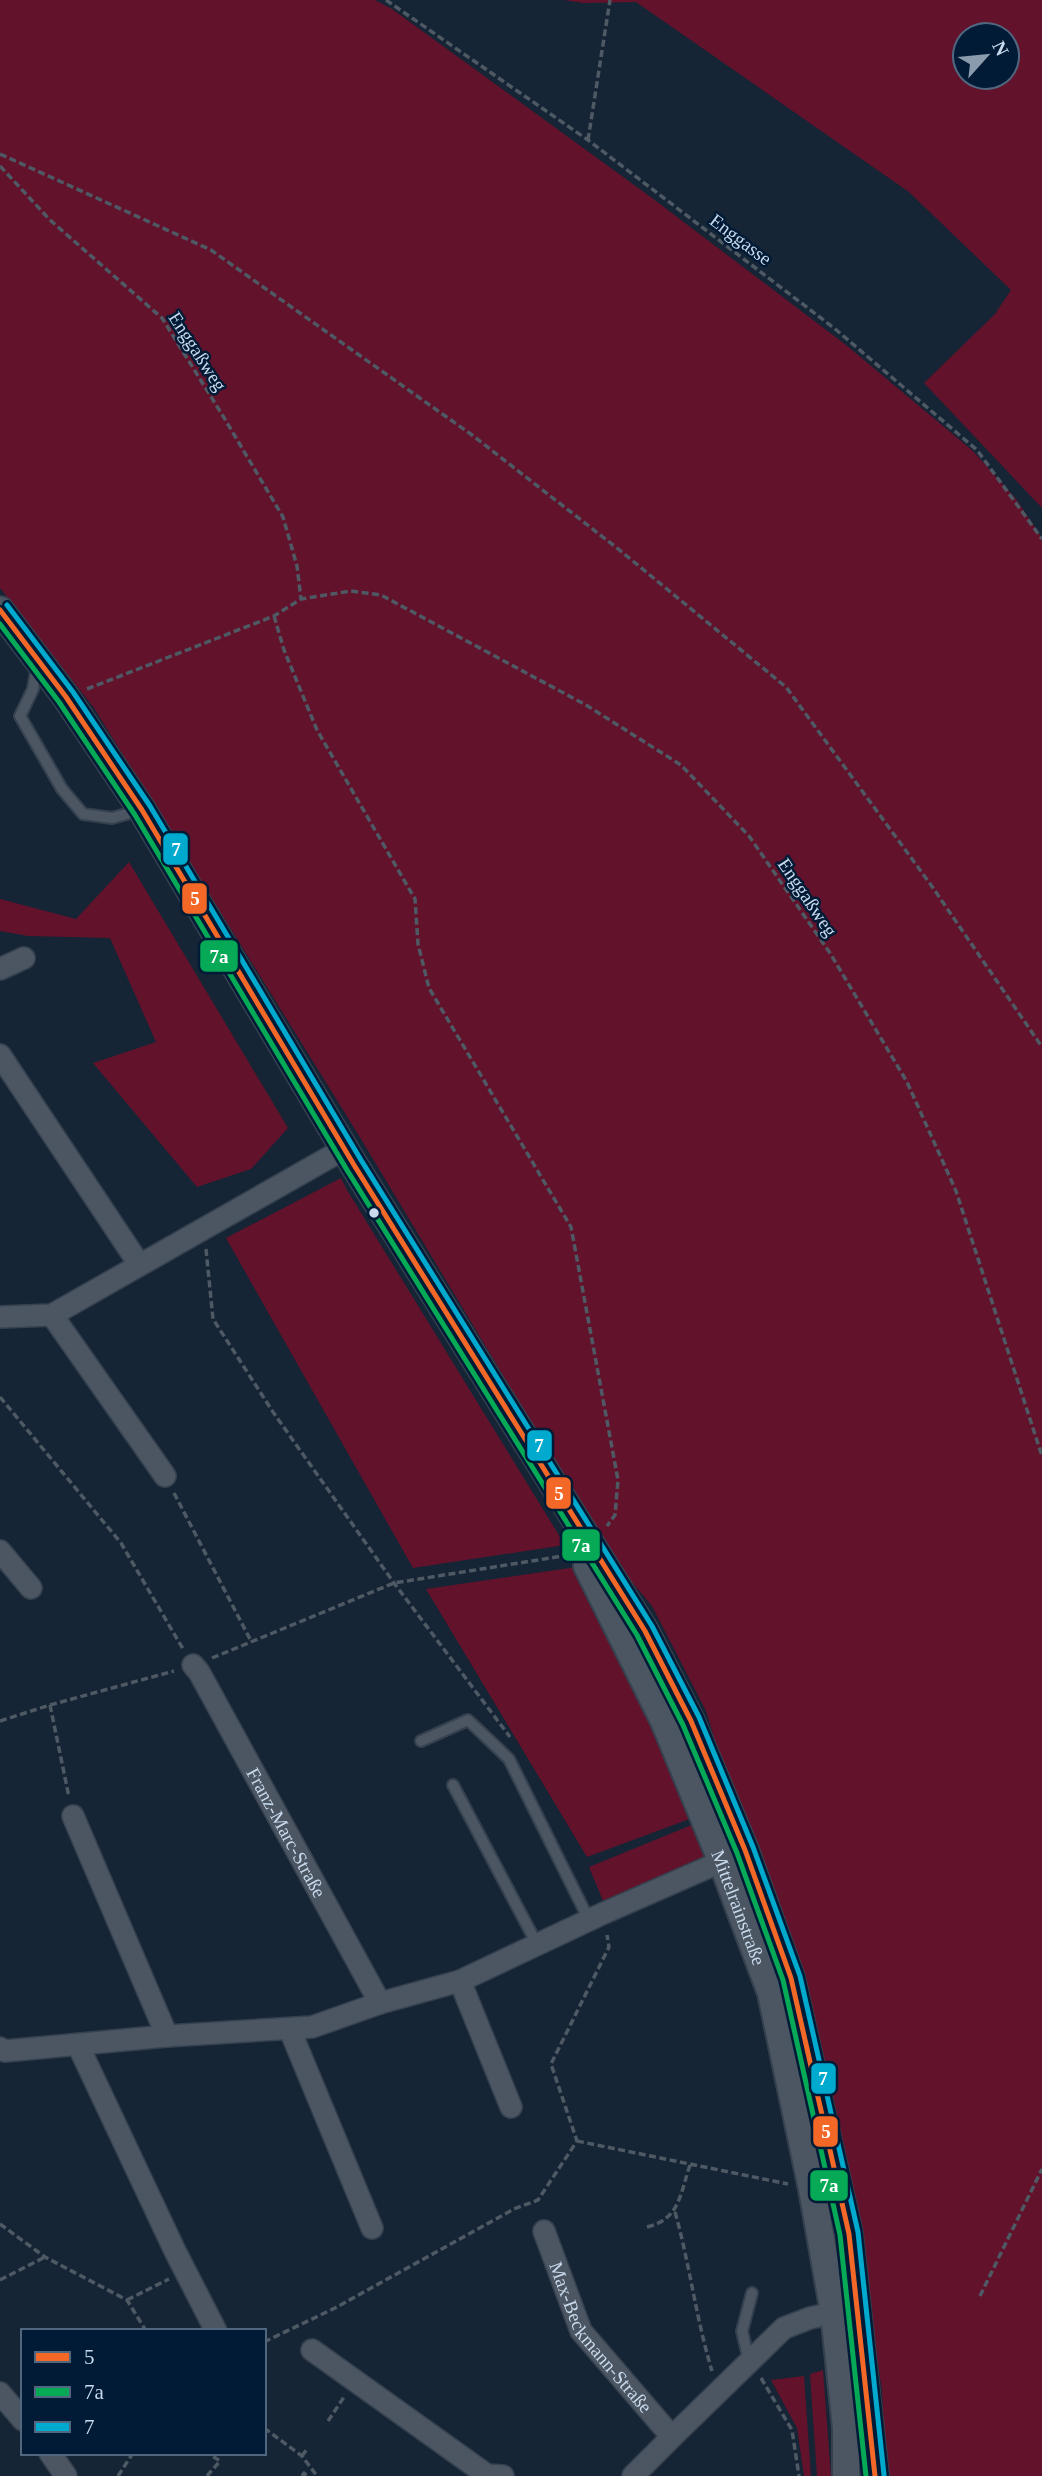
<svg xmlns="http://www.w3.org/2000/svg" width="1042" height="2476" viewBox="0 0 1042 2476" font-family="Georgia,serif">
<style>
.green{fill:#62122b;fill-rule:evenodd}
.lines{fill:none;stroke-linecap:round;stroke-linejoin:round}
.service-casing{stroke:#36414f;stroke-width:14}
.minor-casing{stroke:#36414f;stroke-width:24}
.tertiary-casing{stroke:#36414f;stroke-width:30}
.path{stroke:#4e5964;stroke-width:3.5;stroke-dasharray:7 3.5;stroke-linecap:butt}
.service{stroke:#4b5662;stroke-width:10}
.minor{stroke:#4b5662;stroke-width:21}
.tertiary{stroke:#4b5662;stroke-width:26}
.bus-1-casing{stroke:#011b37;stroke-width:10}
.bus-2-casing{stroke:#011b37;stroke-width:10}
.bus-3-casing{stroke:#011b37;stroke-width:10}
.bus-1{stroke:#f36827;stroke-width:5}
.bus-2{stroke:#06aa56;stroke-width:5}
.bus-3{stroke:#00a9ce;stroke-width:5}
.bus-dot{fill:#c9daed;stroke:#011b37;stroke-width:2.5}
.labels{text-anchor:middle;stroke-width:5;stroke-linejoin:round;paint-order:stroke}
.street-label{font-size:19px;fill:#c9daed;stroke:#011b37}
.line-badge{stroke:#011b37;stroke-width:2.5}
.badge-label{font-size:19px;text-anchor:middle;font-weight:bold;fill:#fff}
</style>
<rect width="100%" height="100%" fill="#152535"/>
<path class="green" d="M0,0h375l17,9 260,189 194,147 127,106 43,48 26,39v1938h-156l-4,-86 -38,-239 -41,-161 -82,-230 -15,-49 -54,-105 -36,-43 -255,-424 -267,-431 -94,-120z
M564,0h478v508l-118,-125 71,-69 16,-24 -102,-98 -273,-190 -53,1zM965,35h42v42h-42z
M129,862l159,266 -37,41 -54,18 -104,-124 63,-21 -46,-104 -82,-2 -28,-5v-32l76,20z
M341,1178l6,12 218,355 -152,23 -187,-330z
M577,1567l89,174 29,76 -108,40 -161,-268z
M699,1822l13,37 -108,44 -15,-36z
M823,2370l8,106h-14l-7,-102z
M804,2376l7,100h-7l-7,-48 -26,-48z"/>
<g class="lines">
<defs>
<path id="service" d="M37,666l-4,23 -13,27 42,73 21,25 29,4 29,-8
M421,1741l47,-21 41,39 80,161
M453,1785l85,161
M749,2361l-7,-30 10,-38"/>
<g id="minor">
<path d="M0,969l24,-11"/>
<path d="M0,1055l139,209"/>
<path d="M52,1315l113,161"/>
<path d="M0,1317l52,-2 292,-166"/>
<path d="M0,1551l31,37"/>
<path id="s1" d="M193,1665l6,7 181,331"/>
<path d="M73,1816l94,220"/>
<path d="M460,1981l51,126"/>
<path d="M290,2030l82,198"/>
<path d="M78,2045l97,206 41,80"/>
<path d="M0,2048l5,3 162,-15 145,-9 68,-24 80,-22 144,-68 130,-57"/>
<path id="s2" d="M544,2231l37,100 91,106 112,-109 26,-10 37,-8"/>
<path d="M312,2350l175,125 16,1"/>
<path d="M0,2393l23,27"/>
<path d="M50,2453l16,23"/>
<path d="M633,2476l39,-39"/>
</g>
<g id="tertiary">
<path d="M0,610l66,87 76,113 212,355 291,466 46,90 54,129 46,128 58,256 26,242"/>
<path id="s3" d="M587,1566l77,155 58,141 49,131 41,196 22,124 12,115v48"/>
</g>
</defs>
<use href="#service" class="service-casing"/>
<use href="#minor" class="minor-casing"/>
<use href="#tertiary" class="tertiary-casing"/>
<path class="path" d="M386,0l202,140 246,188 143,122 65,89
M588,140l22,-140
M0,154l211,96 261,185 145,113 169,139 145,198 111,162
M0,166l50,54 112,98 61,98 60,101 14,49 4,33
M274,616l10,34 33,80 98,169 3,45 11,44 142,239 47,253 -3,35 -8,11
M87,689l187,-73 27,-17 50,-8 30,4 205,110 95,60 68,71 81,117 77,129 49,109 86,265
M206,1249l7,70 60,93 121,171 116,154
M0,1397l121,146 62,106
M174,1493l77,148
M212,1658l182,-75 175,-28
M50,1705l124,-34
M0,1721l50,-16 19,92
M577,2141l211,43
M675,2212c15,53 21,107 37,159
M0,2224l45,33 82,43 19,31
M647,2227c33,-8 33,-33 43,-62
M0,2280l45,-23
M980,2296l62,-127
M127,2300l42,-21
M264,2342l71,-34 179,-99 24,-9 39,-59 -26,-77 58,-117 -2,-12
M761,2378l31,52 7,46
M328,2421l16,-24
M264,2428l38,28 15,20
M302,2456l5,-7
M118,2476l15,-23
M207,2476l13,-15 -9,-6 2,-2
M302,2476l2,-3 3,3"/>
<use href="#service" class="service"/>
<use href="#minor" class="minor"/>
<use href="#tertiary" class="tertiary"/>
<defs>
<path id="bus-1" d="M0,610l66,87 76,113 212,355 291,466 46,90 54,129 46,128 58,256 26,242"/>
<path id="bus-2" d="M0,624l59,78 76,113 212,355 290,465 46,90 54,128 46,127 57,255 26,241"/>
<path id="bus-3" d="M7,605l66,87 77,114 211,354 291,466 47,91 54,130 47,129 58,256 26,243"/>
</defs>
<use href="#bus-1" class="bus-1-casing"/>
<use href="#bus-2" class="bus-2-casing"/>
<use href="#bus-3" class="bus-3-casing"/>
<use href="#bus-1" class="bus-1"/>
<use href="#bus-2" class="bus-2"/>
<use href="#bus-3" class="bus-3"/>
</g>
<circle class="bus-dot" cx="374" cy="1213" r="6"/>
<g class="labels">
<g class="street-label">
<text transform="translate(741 239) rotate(37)" y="7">Enggasse</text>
<text transform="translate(198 351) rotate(57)" y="7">Enggaßweg</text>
<text transform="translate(808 897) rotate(56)" y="7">Enggaßweg</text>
<text dy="7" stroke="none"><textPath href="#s1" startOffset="192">Franz-Marc-Straße</textPath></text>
<text dy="7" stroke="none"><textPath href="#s3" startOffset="374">Mittelrainstraße</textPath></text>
<text dy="7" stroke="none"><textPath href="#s2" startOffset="122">Max-Beckmann-Straße</textPath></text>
</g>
</g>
<g class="line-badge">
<rect x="162" y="832" width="27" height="34" rx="7" fill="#00a9ce"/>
<rect x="181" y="882" width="27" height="33" rx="7" fill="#f36827"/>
<rect x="199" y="939" width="40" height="34" rx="7" fill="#06aa56"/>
<rect x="526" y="1429" width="27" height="33" rx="7" fill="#00a9ce"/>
<rect x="545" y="1476" width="27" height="34" rx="7" fill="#f36827"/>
<rect x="561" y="1528" width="40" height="34" rx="7" fill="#06aa56"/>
<rect x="810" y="2062" width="27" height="33" rx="7" fill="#00a9ce"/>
<rect x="812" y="2115" width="27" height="33" rx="7" fill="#f36827"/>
<rect x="809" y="2169" width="40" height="33" rx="7" fill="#06aa56"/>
</g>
<g class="badge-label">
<text x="176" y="856">7</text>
<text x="195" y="905">5</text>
<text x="219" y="963">7a</text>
<text x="539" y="1452">7</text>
<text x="559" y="1500">5</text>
<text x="581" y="1552">7a</text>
<text x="823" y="2085">7</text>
<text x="826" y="2138">5</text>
<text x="829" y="2192">7a</text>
</g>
<rect x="21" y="2329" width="245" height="126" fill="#011b37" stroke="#516780" stroke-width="2"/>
<rect x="35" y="2352" width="35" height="10" fill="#f36827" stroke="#516780" stroke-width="2"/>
<text x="84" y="2364" font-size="21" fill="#c9daed">5</text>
<rect x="35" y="2387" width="35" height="10" fill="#06aa56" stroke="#516780" stroke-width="2"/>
<text x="84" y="2399" font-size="21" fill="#c9daed">7a</text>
<rect x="35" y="2422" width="35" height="10" fill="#00a9ce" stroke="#516780" stroke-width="2"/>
<text x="84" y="2434" font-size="21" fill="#c9daed">7</text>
<g transform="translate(986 56) rotate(63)"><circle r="33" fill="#011b37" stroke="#516780" stroke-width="2"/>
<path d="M0-5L12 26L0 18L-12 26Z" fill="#8a9bad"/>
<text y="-10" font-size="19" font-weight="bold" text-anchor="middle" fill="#c9daed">N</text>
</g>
</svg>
